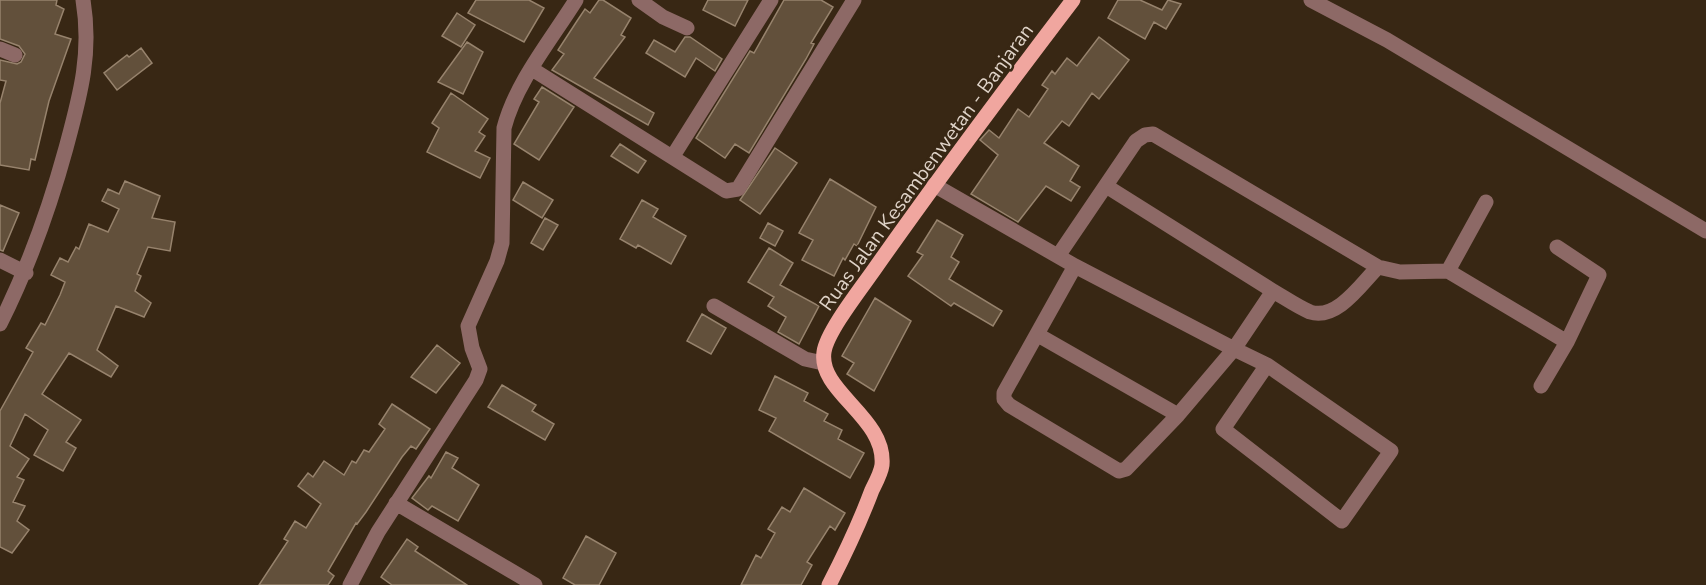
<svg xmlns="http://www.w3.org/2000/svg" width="1706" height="585" viewBox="0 0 1706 585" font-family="'Nunito Sans',sans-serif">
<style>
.building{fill:#62503b;stroke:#97836d;stroke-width:1.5}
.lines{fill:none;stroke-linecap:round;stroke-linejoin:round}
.minor{stroke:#8d6966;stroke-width:15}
.major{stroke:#f0a69f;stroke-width:15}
.labels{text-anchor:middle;stroke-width:5;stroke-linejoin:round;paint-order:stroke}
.street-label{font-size:20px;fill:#dfd3c8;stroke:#382714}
</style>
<rect width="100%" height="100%" fill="#382714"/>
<path class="building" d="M0,0h57l-1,5 8,4 -9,25 16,5 -22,62 -14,59 -4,-1 -2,11 -29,-5v-62l6,-22 -6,-1v-20l17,4 4,-2 4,-8 -6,-8 -19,-7z
M476,0h53l15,8 -20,34 -56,-29z
M599,0h4l28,18 -10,17 4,2 -31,41 60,35 -6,12 -96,-55 12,-16 -6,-4 19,-29 8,-12 5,4z
M708,0h40l-13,26 -32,-16z
M784,0h37l12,7 -22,36 3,1 -8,15 -57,94 -14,-9 -10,14 -29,-20 54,-87 4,2z
M1118,0h22l22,10 6,-10 13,4 -15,25 -12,-7 -9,17 -37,-21z
M457,13l18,12 -14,22 -19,-11z
M685,37h5l32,22 -7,12 -19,-13 -11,19 -39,-24 8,-13 21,12z
M1099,37l30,23 -30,39 -7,-6 -23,33 -7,-5 -18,22 35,23 -9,15 10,6 -9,14 -25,-15 -28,36 -47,-28 27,-39 -18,-15 9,-10 10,8 19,-29 11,8 19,-28 -6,-4 10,-14 3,3 12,-16 10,8z
M467,42l16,10 -20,42 -25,-12z
M141,48l11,15 -35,27 -13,-17 23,-18 2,2z
M542,87l32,20 -35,53 -25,-16 25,-42 -5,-3z
M451,93l37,26 -9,13 6,4 -10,15 15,7 -10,20 -53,-26 12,-24 -7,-5z
M620,144l26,17 -8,12 -27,-17z
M775,148l22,15 -37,51 -20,-14z
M830,179l46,28 -19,39 -3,-2 -9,16 -2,-2 -9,18 -32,-16 11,-20 -14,-7z
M125,181l35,15 -8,22 23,4 -5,29 -22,-4 -11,27 4,2 -6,15 16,12 -7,14 -28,-11 -19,44 21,16 -7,11 -42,-24 -27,41 39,26 -15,22 10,6 -13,23 -29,-16 14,-25 -23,-16 -15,32 19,13 -12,18 7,3 -11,22 12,4 -8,15 12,9 -17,23 -12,-6v-136l33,-59 -7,-4 15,-25 4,2 15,-30 5,-13 -14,-7 9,-17 8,4 8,-15 3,2 10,-25 19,8 11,-23 -17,-8 6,-12 11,5z
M523,182l30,18 -11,18 -29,-18z
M642,200l16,9 -5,8 33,19 -15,28 -33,-19 -2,3 -16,-9z
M0,205l19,8 -16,38 -3,-1z
M545,218l13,7 -15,25 -12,-7z
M937,220l26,15 -12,22 8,5 -10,17 53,32 -9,15 -39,-23 -3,3 -43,-30 15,-21 -6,-3z
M768,223l15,8 -8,15 -15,-8z
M769,248l24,15 -13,22 39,21 -20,38 -21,-12 8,-15 -18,-11 6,-9 -26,-15z
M875,298l36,23 -37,70 -27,-17 7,-11 -12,-7z
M702,314l24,14 -15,26 -24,-13z
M437,345l23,18 -24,30 -25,-16z
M775,376l33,17 -4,8 24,13 -4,7 18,9 -4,9 26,14 -14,25 -81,-47 7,-13 -17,-8z
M502,385l34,20 -4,6 22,13 -9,16 -57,-33z
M392,404l38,25 -14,20 -5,-3 -9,11 -36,55 -9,12 -1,-1 -28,48 6,5 -6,9h-69l29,-44 -4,-2 11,-18 11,7 15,-24 -23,-18 10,-13 5,4 11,-16 20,14 8,-14 4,2 8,-13 5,2 16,-23 -6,-5z
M446,452l12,6 -6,10 27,17 -21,36 -26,-15 -4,4 -16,-12 17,-22 2,2z
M804,488l41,25 -10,17 -5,-4 -23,36 5,3 -11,20h-60l15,-30 5,3 14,-25 -7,-4 14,-22 8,5z
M586,536l30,17 -17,32h-24l-12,-7z
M407,539l11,8 -3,4 52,34h-75l-11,-8z"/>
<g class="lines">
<path class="minor" d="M639,0l24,17 24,11
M1311,0l76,40 319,191
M0,49l15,6
M532,69l194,122 12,-2 116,-189
M673,156l98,-156
M934,185l141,81 159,83 39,-58c12,7 25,16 37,21 27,9 52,-29 68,-45
M1106,186l167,105
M1058,256l78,-115 9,-6 8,-1 225,133 22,5 48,-1 119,71
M0,260l26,13
M1075,266l-71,127v6l5,6 110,66 7,-2 52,-54 56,-66 33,16 124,86 -49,70 -119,-92 44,-64
M1448,271l38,-69
M714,306l91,53 18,4
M0,324c29,-58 49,-114 66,-176 14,-52 26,-94 17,-148
M1038,335l140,80
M1541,386l26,-44 32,-67 -42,-28
M396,503l139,82
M350,585l28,-53 98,-152 4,-11 -8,-21 -4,-22 29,-65 5,-18 2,-115c12,-46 47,-88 72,-128"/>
<path class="major" d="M829,585c16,-31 31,-63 43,-95 4,-8 9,-17 10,-25 4,-48 -64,-73 -58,-113 3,-21 39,-66 52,-85 64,-91 130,-179 197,-267"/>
</g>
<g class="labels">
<g class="street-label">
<text transform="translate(926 167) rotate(-54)" y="7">Ruas Jalan Kesambenwetan - Banjaran</text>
</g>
</g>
</svg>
